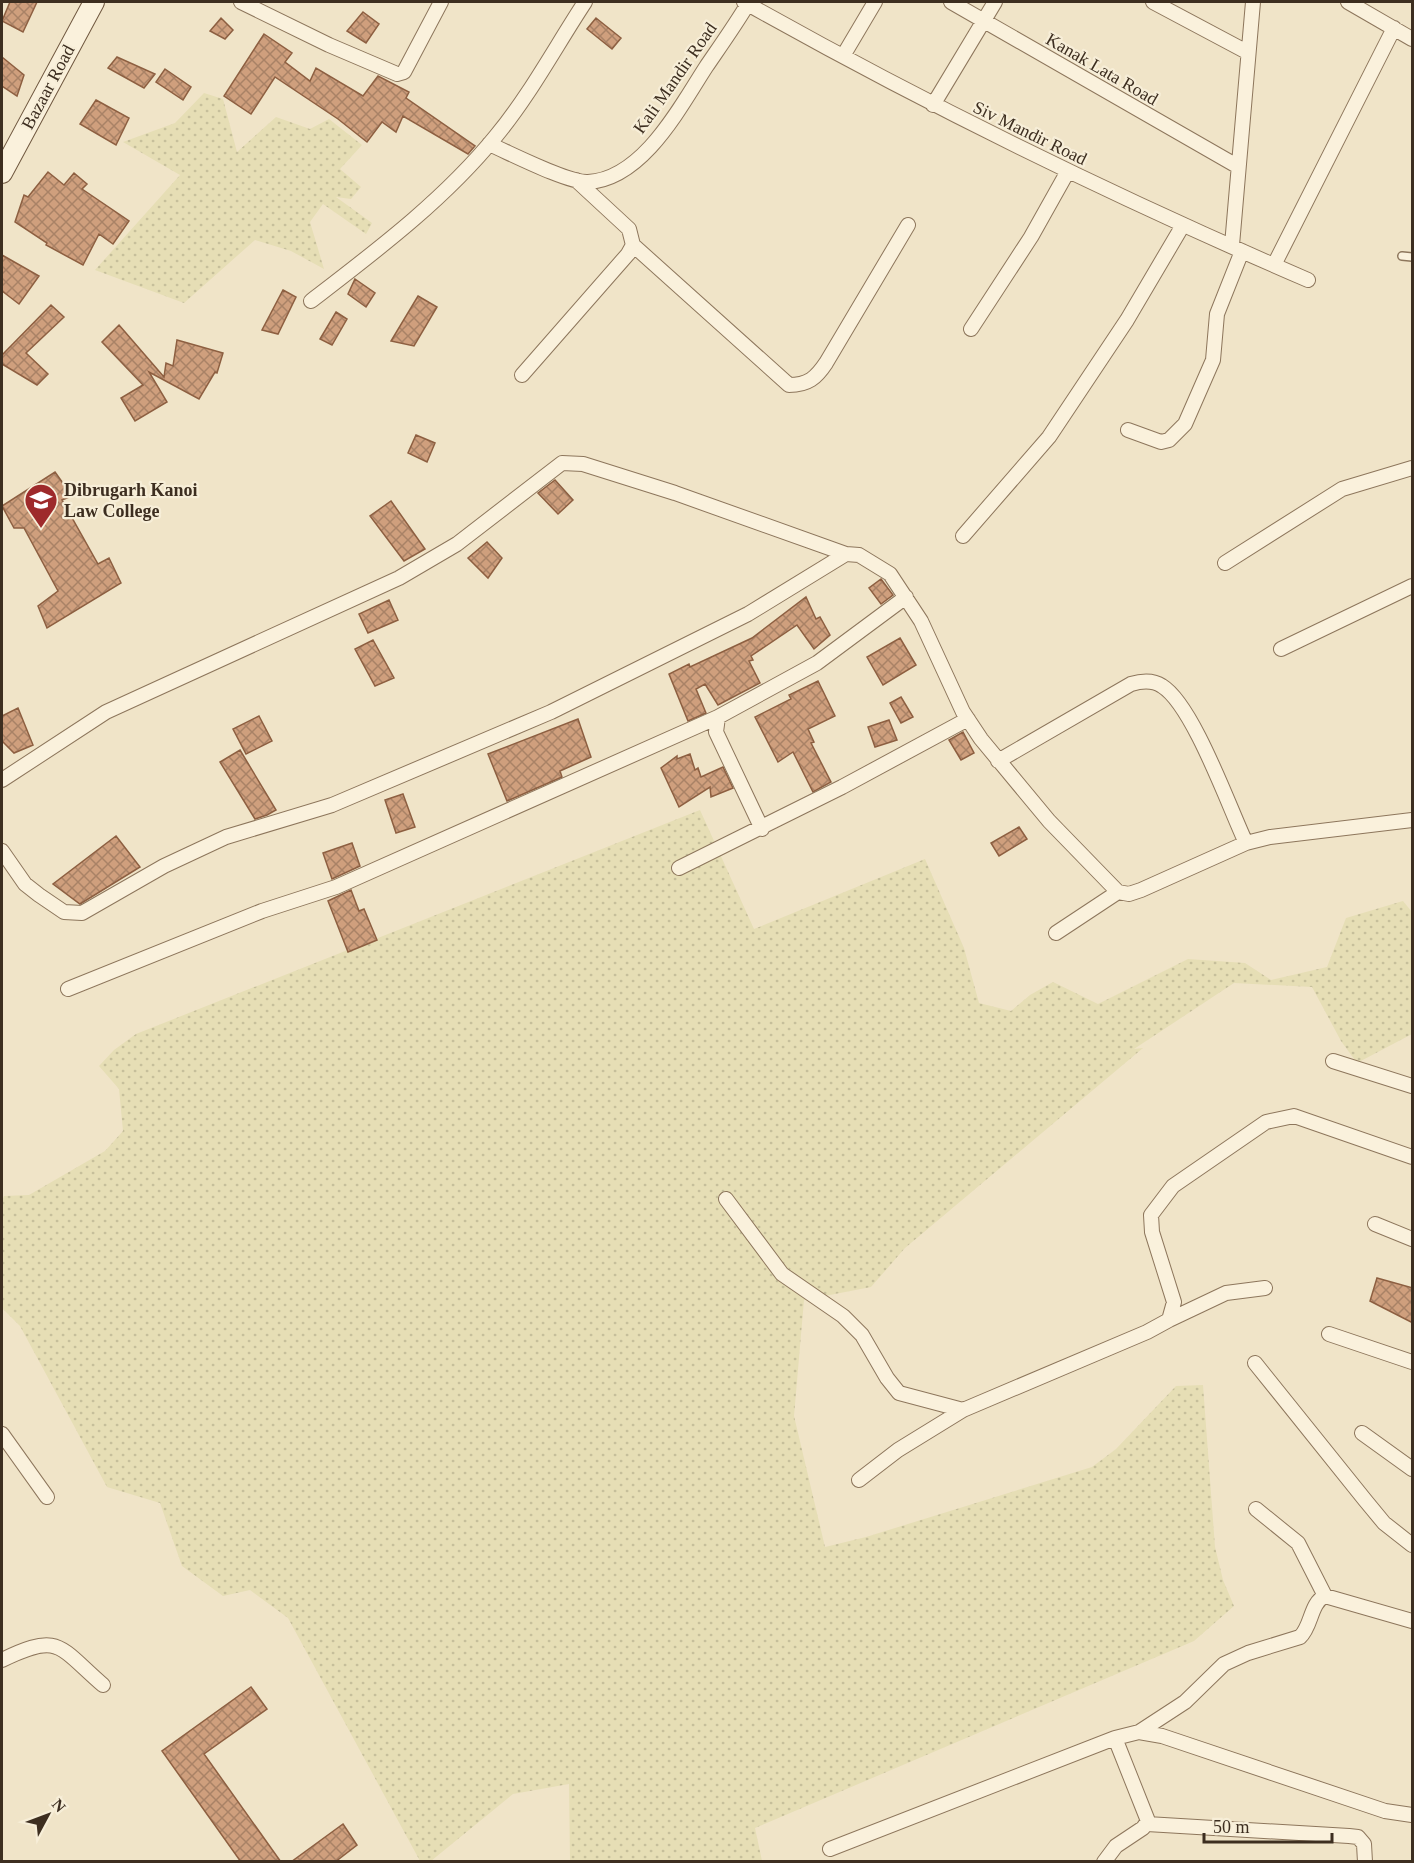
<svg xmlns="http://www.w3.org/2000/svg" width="1414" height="1863" viewBox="0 0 1414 1863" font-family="'Times New Roman',serif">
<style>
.farmland{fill:url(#farmland-dots)}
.building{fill:url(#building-cross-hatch);stroke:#8d5f41;stroke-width:1.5}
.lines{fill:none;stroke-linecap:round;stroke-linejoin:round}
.lane-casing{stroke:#8d765c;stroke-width:10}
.street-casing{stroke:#8d765c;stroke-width:16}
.secondary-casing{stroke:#6f573f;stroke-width:22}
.lane{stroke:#faf1dc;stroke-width:7}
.street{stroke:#faf1dc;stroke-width:14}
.secondary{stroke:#faf1dc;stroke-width:20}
.labels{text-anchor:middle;stroke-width:4.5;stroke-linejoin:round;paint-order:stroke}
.street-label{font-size:18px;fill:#3d2e20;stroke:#f7eed8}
.poi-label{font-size:18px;font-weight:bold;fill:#3d2e20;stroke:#f7eed8;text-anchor:start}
</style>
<defs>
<pattern id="farmland-dots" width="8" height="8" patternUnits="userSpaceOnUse" patternTransform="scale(1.5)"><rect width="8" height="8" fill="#e6deb5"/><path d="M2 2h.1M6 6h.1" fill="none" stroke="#c6bf9b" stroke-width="1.8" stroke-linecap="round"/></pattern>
<pattern id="building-cross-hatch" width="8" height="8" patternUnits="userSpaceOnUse" patternTransform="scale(1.5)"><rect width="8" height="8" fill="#cf9f7d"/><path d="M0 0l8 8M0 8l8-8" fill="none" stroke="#a98266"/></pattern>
</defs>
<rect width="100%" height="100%" fill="#f0e4c8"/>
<path class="farmland" d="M204,93l19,6 14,53 39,-35 34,12 19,-10 33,26 -22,24 21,18 -10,12 -15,-2 36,26 -6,11 -43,-30 -13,18 14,47 -33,-18 -36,-11 -71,63 -89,-33 85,-95 -57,-33 52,-19z
M700,810l54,119 171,-70 39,89 15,55 32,8 19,-16 23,-13 45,22 90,-45 57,4 26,17 56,-13 19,-49 57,-17 9,11v122l-55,29 -16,-22 -29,-54 -78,-4 -100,66 9,-1 -238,200 -34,39 -67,13 -10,116 31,131 41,-10 226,-70 24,-18 60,-63 27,-1 12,162 8,33 11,26 -40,35 -439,187 7,33h-192l-1,-77 -56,10 -82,67h-11l-132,-243 -38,-28 -27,6 -41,-30 -22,-63 -53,-16 -87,-161 -18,-18v-107l2,-5 25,-1 76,-44 18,-20 -4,-42 -20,-23 15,-16 22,-16z"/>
<path class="building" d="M10,2h27l-14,30 -21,-11z
M363,12l16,12 -13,19 -19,-12z
M221,18l12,12 -8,9 -15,-8z
M596,18l25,20 -9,11 -25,-20z
M264,34l28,19 -7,9 25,19 6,-13 47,28 15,-20 31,16 -3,6 69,48 -7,8 -65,-38 -7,16 -14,-10 -15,20 -29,-23 -63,-42 -24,37 -27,-18z
M2,57l22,18 -7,21 -15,-10z
M117,57l38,17 -11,14 -36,-20z
M165,69l26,18 -8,13 -27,-18z
M96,100l33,18 -13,27 -36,-21z
M48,172l16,13 10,-12 13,11 -5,5 47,32 -16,23 -14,-10 -16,31 -37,-20 1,-2 -32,-21 9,-27 4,2z
M2,255l37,21 -20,28 -17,-13z
M355,279l20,14 -9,14 -18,-13z
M283,290l13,7 -18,37 -16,-4z
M418,296l19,11 -23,39 -23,-5z
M51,305l13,12 -38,36 22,21 -11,11 -35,-21v-9z
M336,312l11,7 -15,26 -12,-6z
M119,325l45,52 2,-14 7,3 4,-26 46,13 -6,20 -2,-1 -16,27 -50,-27 18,30 -32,19 -14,-23 22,-13 -41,-43z
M416,435l19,8 -8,19 -19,-9z
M55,472l17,24 -10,4 36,64 11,-6 12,25 -74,45 -9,-22 20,-15 -34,-63h-10l-12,-22z
M555,480l18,20 -15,14 -20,-21z
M391,501l34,48 -21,12 -34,-45z
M487,542l15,16 -14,20 -20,-20z
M881,579l12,16 -12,9 -12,-16z
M806,597l10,22 4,-2 10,18 -16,14 -17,-24 -46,31 2,4 -4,1 11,22 -42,22 -13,-21 -9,5 10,24 -18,8 -19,-47 20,-10 1,3 62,-29z
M389,600l9,20 -30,13 -9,-19z
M900,638l16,27 -33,20 -16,-28z
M373,640l21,38 -19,8 -20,-37z
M818,681l17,35 -27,13 6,13 -3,1 20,39 -18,10 -20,-40 -15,10 -23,-45 36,-18 -2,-4z
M901,697l12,20 -12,6 -11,-20z
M18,708l15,37 -19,8 -12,-12v-25z
M259,716l13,25 -26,13 -13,-25z
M578,719l13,38 -31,14 2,6 -55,24 -19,-47z
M889,720l8,20 -22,7 -7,-20z
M963,732l11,21 -13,7 -12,-20z
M240,750l36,60 -9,5 -12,4 -35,-57z
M690,754l5,16 3,-2 3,9 22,-10 10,21 -22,9 -1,-10 -31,20 -18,-39 16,-12v3z
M403,794l12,33 -19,6 -11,-33z
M1019,827l8,12 -28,17 -8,-13z
M116,836l24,31 -60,37 -27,-20z
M352,843l8,23 -28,13 -9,-26z
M351,890l8,21 5,-2 13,31 -29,12 -20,-51z
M1377,1278l36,10v35l-43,-22z
M251,1687l16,22 -63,45 77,108h-40l-79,-111z
M343,1824l14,21 -22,17h-44z"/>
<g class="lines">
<defs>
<path id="lane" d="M1402,256l10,1"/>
<path id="street" d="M241,2l88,43 68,29 7,-2 37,-70
M744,2c183,103 371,195 564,278
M951,2l286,164
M1153,2l94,50
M1348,2l64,37
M843,56l32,-54
M933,105l62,-103
M489,144c21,9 79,39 99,38 55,-3 92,-75 118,-115 15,-22 30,-43 43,-65
M633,245l156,140c19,0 27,-7 37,-22l82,-138
M1232,245l21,-243
M1274,265l120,-237
M311,301c65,-50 133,-101 185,-165 34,-41 60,-90 89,-134
M971,329l60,-92 37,-66
M522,375l106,-121 5,-9 -4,-16 -53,-49
M1128,430l33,12 8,-2 16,-16 28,-64 4,-46 25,-63
M963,536l86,-99 78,-117 56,-95
M1225,563l117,-74 70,-21
M1281,649l131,-63
M998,761l133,-77c10,-3 22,-4 31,2 31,19 67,121 84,157
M2,780l104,-68 293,-134 58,-34 105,-81 21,1 92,29 171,61
M762,829l-46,-97 2,-15 99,-54 89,-66
M2,851l23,33 14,11 25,17 18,1 82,-47 62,-29 106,-32 219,-93 197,-98 98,-60 13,1 31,19 31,47 42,91 18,27 68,82 69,71 11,2 12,-4 105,-47 24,-6 142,-17
M679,868l163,-81 126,-68
M1056,933l62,-41
M68,989l194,-78 74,-24 382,-170
M1333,1061l79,25
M726,1199l56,75 61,42 19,19 25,43 12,15 64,17
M1375,1224l37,15
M1169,1320l57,-27 39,-5
M1329,1334l83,28
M1255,1363l110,137 19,23 28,22
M1362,1433l50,36
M2,1434l45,63
M859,1480l39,-30 65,-40 184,-78 22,-12 5,-18 -22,-70 -1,-17 22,-29 93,-64 28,-6 118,41
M1256,1509l42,34 27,53
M2,1660c58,-28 56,-14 101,25
M1139,1732l46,-30 39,-38 24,-11 52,-16c12,-11 10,-34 25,-41l87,25
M1147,1824l202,12 9,1 6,7 1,18
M830,1849l285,-111 24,-6 23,4 223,75 27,4
M1104,1862l12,-16 27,-18 5,-7 -33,-83"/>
<path id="secondary" d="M2,173l92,-171"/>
</defs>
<use href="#lane" class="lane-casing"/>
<use href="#street" class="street-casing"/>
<use href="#secondary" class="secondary-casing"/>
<use href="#lane" class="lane"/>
<use href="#street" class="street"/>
<use href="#secondary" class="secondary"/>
</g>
<defs>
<symbol id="university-pin" viewBox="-11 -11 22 30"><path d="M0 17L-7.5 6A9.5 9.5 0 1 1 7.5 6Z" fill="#9e2a2b" stroke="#f7eed8"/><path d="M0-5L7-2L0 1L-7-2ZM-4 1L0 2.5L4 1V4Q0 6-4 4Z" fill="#fff"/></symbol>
</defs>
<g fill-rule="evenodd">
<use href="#university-pin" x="22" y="481" width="38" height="52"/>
</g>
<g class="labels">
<g class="street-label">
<text transform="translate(1102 69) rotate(30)" y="6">Kanak Lata Road</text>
<text transform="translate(675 78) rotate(-55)" y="6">Kali Mandir Road</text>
<text transform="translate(48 87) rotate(-62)" y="6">Bazaar Road</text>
<text transform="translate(1030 133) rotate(26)" y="6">Siv Mandir Road</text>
</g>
<g class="poi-label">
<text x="64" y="496">Dibrugarh Kanoi<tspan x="64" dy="21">Law College</tspan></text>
</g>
</g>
<rect width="1414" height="1863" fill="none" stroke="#3d2e20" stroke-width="6"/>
<g transform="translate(48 1815) rotate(49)" stroke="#f7eed8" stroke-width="4.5" paint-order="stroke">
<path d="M0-4.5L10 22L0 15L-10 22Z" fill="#3d2e20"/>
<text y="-9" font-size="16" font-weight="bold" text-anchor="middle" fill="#3d2e20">N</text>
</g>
<path d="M1204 1833v9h128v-9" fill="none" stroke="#3d2e20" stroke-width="3"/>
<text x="1213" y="1833" font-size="18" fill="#3d2e20" stroke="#f7eed8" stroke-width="4.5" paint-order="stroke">50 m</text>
</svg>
